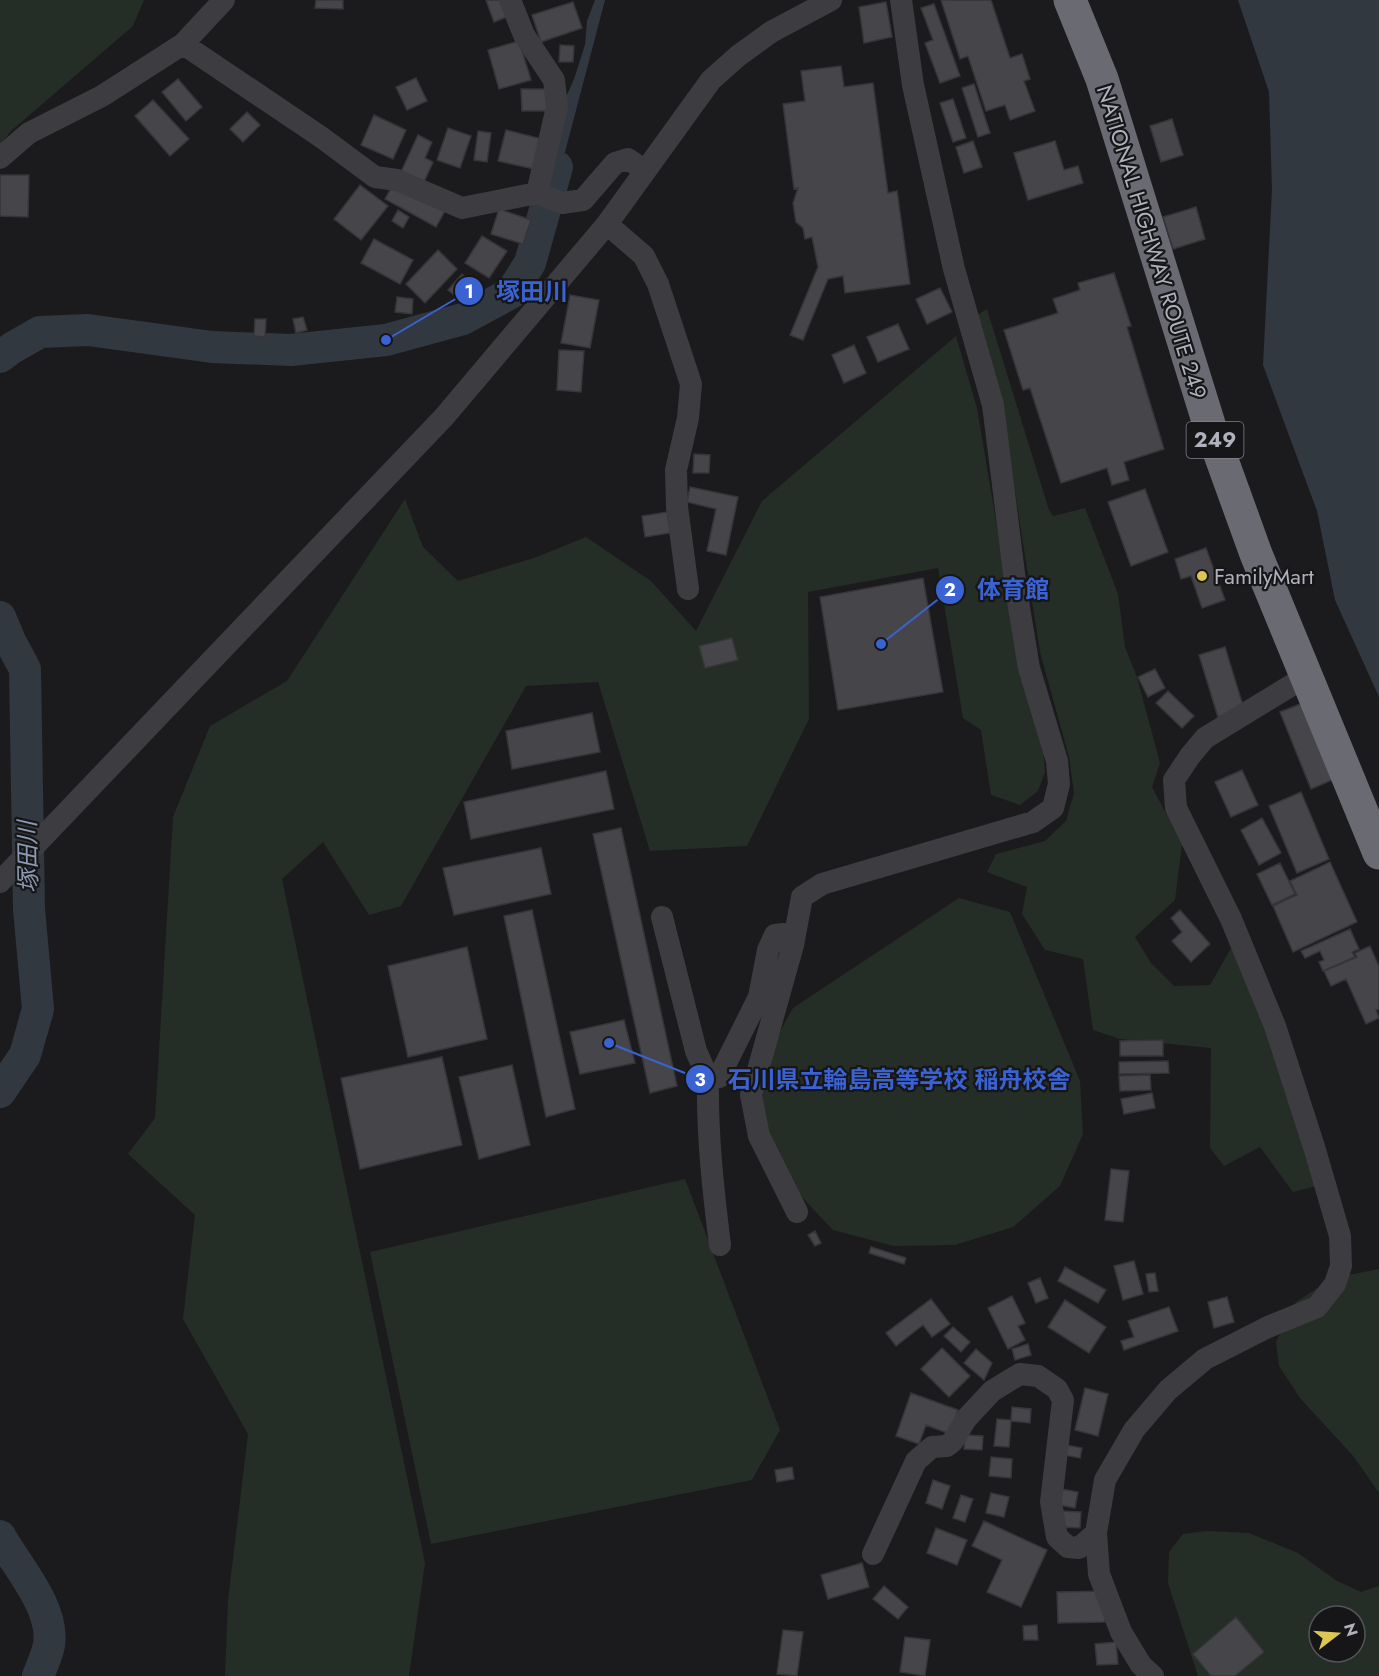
<svg xmlns="http://www.w3.org/2000/svg" width="1379" height="1676" viewBox="0 0 1379 1676" font-family="Jost,'Noto Sans JP',sans-serif">
<style>
.green{fill:#252d27;fill-rule:evenodd}
.water{fill:#323840}
.lines{fill:none;stroke-linecap:round;stroke-linejoin:round}
.river{stroke:#323840;stroke-width:32}
.building{fill:#46464a;stroke:#363539;stroke-width:1.5}
.minor{stroke:#3d3d41;stroke-width:22}
.highway{stroke:#696a72;stroke-width:33}
.poi-dot{fill:#ddc653;stroke:#161618;stroke-width:2}
.labels{text-anchor:middle;stroke-width:4.5;stroke-linejoin:round;paint-order:stroke}
.shield{fill:#161618;stroke:#81828a;stroke-width:1.5}
.shield-label{font-size:21px;font-weight:bold;fill:#afb1bb}
.street-label{font-size:22px;fill:#afb1bb;stroke:#161618}
.poi-label{font-size:22px;fill:#afb1bb;stroke:#161618;text-anchor:start}
.water-label{font-size:24px;font-style:italic;fill:#8b99b1;stroke:#161618}
.leader{fill:none;stroke:#3a62d2;stroke-width:2}
.callout-dot{fill:#3a62d2;stroke:#161618;stroke-width:2}
.mark-label{font-size:18px;text-anchor:middle;font-weight:bold;fill:#fff}
.callout-label{font-size:24px;text-anchor:middle;font-weight:bold;fill:#3a62d2;stroke:#161618;stroke-width:4.5;stroke-linejoin:round;paint-order:stroke}
</style>
<rect width="100%" height="100%" fill="#1b1b1d"/>
<path class="green" d="M0,0h144l-11,26 -122,105 -11,14z
M987,309l62,201 4,6 32,-8 33,86 7,53 12,30 23,86 -8,24 30,57 -7,56 -40,37 16,26 23,23 36,-1 21,-37 34,70 52,168 -24,6 -33,-45 -36,19 -14,-18 1,-100 -91,-9 -27,-9 -10,-71 -38,-9 -23,-36 5,-27 -40,-15 9,-18 49,-13 21,-20 8,-28 -5,-36 -29,-105 -40,-257 -23,-80z
M956,336l21,72 45,267 21,70 2,27 -7,19 -18,14 -29,-10 -10,-65 -18,-12 -25,-150 -130,24 1,127 -62,127 -97,5 -52,-169 -72,4 -125,220 -32,9 -46,-73 -41,37 143,684 -16,113h-184l3,-76 20,-166 -65,-115 12,-104 -67,-61 27,-36 18,-301 37,-91 77,-45 118,-182 18,48 35,34 76,-23 52,-21 65,44 45,50 66,-130z
M959,898l51,14 70,169 3,53 -23,52 -47,41 -58,18 -61,1 -61,-16 -38,-40 -32,-64v-64l30,-54z
M685,1179l95,251 -28,50 -321,64 -61,-292z
M1379,1269v224l-25,-36 -54,-59 -21,-32 -3,-24 20,-40 37,-24z
M1207,1531l42,2 49,20 39,28 24,11 18,-6v90h-181l-30,-93 1,-31 14,-18zM1319,1616h36v36h-36z"/>
<path class="water" d="M595,0h10l-51,194 -9,-3 18,-87 11,-25 11,-34 2,-24z
M1238,0h141v697l-44,-97 -18,-89 -54,-146 9,-175 -3,-98z"/>
<g class="lines">
<path class="river" d="M0,357l12,-9 28,-16 48,-2 124,17 79,3 95,-10 77,-21 48,-26 19,-30 27,-96
M0,617l10,24 15,28 4,240 9,100 -13,46 -25,37
M0,1536c17,31 55,72 49,109 -2,10 -7,21 -11,31"/>
</g>
<path class="building" d="M316,0h27v9l-28,-1z
M486,0h16l7,16 -15,6z
M941,0h50l19,58 12,-4 8,25 -6,2 11,30 -25,9 -5,-15 -19,6 -18,-55 -8,3z
M573,2l9,26 -41,14 -9,-27z
M886,2l6,35 -28,6 -5,-36z
M934,4l26,72 -20,7 -15,-40 8,-3 -12,-32z
M519,41l12,39 -32,9 -11,-39z
M560,45l14,1 -1,16h-14z
M841,66l3,21 29,-4 15,110 9,-2 13,93 -65,9 -2,-17 -15,3 -25,61 -13,-5 28,-68 -6,-30 -7,2 -2,-11 -7,-6 -3,-19 5,-15 -4,1 -11,-85 22,-3 -4,-30z
M416,78l11,23 -20,9 -11,-23z
M178,79l24,28 -16,14 -24,-29z
M974,84l16,49 -12,4 -16,-49z
M521,89h30l1,22h-30z
M953,99l13,39 -13,4 -13,-39z
M153,100l36,39 -19,17 -35,-40z
M247,112l13,13 -17,17 -13,-13z
M374,115l32,15 -13,29 -32,-14z
M1172,119l11,36 -22,7 -11,-36z
M448,128l23,8 -11,32 -23,-8z
M506,130l40,10 -7,30 -41,-9z
M478,131l13,2 -4,29 -13,-2z
M418,135l14,7 -7,16 8,4 -10,22 -23,-10z
M973,141l9,26 -18,6 -8,-26z
M1055,141l9,29 14,-4 5,17 -55,17 -14,-47z
M0,175h29l-1,42 -28,-1z
M395,181l51,28 -10,18 -51,-28z
M360,185l28,21 -27,34 -27,-21z
M1196,207l9,32 -32,10 -10,-32z
M499,209l32,11 -8,24 -32,-10z
M398,210l11,7 -6,11 -11,-7z
M482,236l25,15 -18,27 -24,-15z
M374,239l39,21 -13,24 -39,-21z
M438,250l19,19 -32,34 -19,-19z
M1114,273l17,53 -4,1 37,122 -40,13 5,18 -17,5 -5,-17 -46,15 -31,-95 -7,2 -19,-60 54,-17 -5,-14 27,-9 -2,-7z
M462,274l20,17 -14,16 -20,-17z
M940,288l12,24 -25,12 -11,-25z
M570,295l29,5 -9,48 -29,-5z
M397,297l16,2 -1,15 -17,-2z
M303,317l4,13 -11,3 -3,-14z
M255,319h11l-1,18 -11,-1z
M898,324l11,25 -31,13 -11,-25z
M854,345l12,28 -22,10 -12,-28z
M559,350l25,1 -3,41 -24,-2z
M694,454l16,1 -1,18h-16z
M690,487l48,10 -12,58 -19,-4 9,-42 -29,-7z
M1145,489l23,63 -37,14 -23,-64z
M667,512l3,21 -25,4 -3,-21z
M1206,548l19,52 -23,8 -11,-32 -10,3 -6,-20z
M923,578l20,114 -105,18 -18,-113z
M732,638l6,22 -33,8 -6,-22z
M1225,647l19,62 -26,8 -19,-62z
M1155,669l10,19 -17,9 -10,-20z
M1168,691l26,25 -12,12 -26,-25z
M1308,701l31,76 -28,12 -31,-77z
M592,713l8,39 -88,17 -6,-38z
M1242,770l16,35 -27,12 -16,-35z
M606,771l8,38 -143,30 -7,-37z
M1301,792l28,67 -32,14 -28,-67z
M1262,818l19,35 -22,12 -18,-35z
M621,828l56,258 -27,7 -57,-259z
M541,848l10,46 -97,21 -11,-47z
M1330,862l27,60 -64,30 -20,-46 24,-11 -7,-14z
M1280,863l15,31 -23,11 -15,-31z
M532,910l43,199 -29,8 -42,-201z
M1180,910l30,34 -19,18 -19,-21 10,-9 -11,-14z
M1350,929l9,20 -7,3 3,5 -32,14 -4,-9 5,-2 -4,-9 -15,7 -4,-7z
M1370,946l9,21v42l-3,1 3,8 -13,6 -20,-45 -15,7 -7,-15 33,-14 -2,-4z
M467,947l20,92 -79,18 -20,-91z
M624,1020l11,43 -55,11 -10,-42z
M1163,1040v16h-43v-15z
M442,1057l20,88 -102,24 -19,-91z
M1168,1061l1,12 -50,1v-12z
M512,1065l18,80 -51,14 -20,-82z
M1150,1075l1,15 -31,1 -1,-15z
M1152,1093l3,15 -31,6 -3,-15z
M1111,1169l18,2 -6,51 -18,-2z
M815,1231l6,12 -6,3 -7,-11z
M871,1247l35,11 -2,6 -35,-11z
M1134,1261l9,33 -20,6 -9,-34z
M1065,1267l41,23 -8,13 -40,-22z
M1155,1273l3,18 -9,1 -3,-18z
M1040,1278l8,20 -12,5 -8,-20z
M1012,1296l13,27 -7,3 7,14 -17,9 -20,-41z
M1227,1297l7,25 -20,6 -6,-26z
M931,1299l19,25 -18,13 -9,-12 -27,21 -10,-13z
M1065,1300l41,27 -17,26 -41,-26z
M1169,1307l9,24 -54,19 -3,-9 13,-4 -6,-16z
M953,1327l17,15 -9,10 -17,-16z
M1028,1344l3,11 -16,5 -3,-11z
M942,1348l28,28 -21,21 -28,-28z
M976,1349l16,14 -8,17 -20,-17z
M1085,1388l23,6 -10,42 -23,-6z
M911,1393l47,17 -8,24 -24,-9 -7,19 -23,-8z
M1012,1407l19,2 -1,14 -19,-2 -2,26 -15,-1 3,-27 14,1z
M965,1435l18,1 -1,14 -18,-1z
M1066,1445l16,3 -2,10 -16,-3z
M991,1457l21,2 -1,19 -22,-2z
M792,1467l2,12 -17,3 -2,-12z
M933,1480l17,6 -8,23 -16,-6z
M1061,1489l17,3 -3,16 -16,-3z
M991,1493l18,4 -5,20 -18,-4z
M961,1495l12,4 -8,23 -12,-4z
M1061,1511l20,1 -1,16 -20,-1z
M984,1521l63,29 -26,57 -34,-15 15,-32 -30,-14z
M936,1528l31,12 -10,25 -30,-12z
M862,1563l7,24 -41,12 -7,-24z
M884,1586l24,21 -10,12 -25,-20z
M1105,1591v31l-47,1 -1,-31z
M1236,1617l28,35 -29,24h-24l-18,-22z
M1037,1625l1,15h-14l-1,-14z
M783,1630l20,2 -6,44 -20,-2z
M905,1637l25,3 -5,36 -25,-4z
M1116,1642l2,22 -21,1 -2,-21z"/>
<g class="lines">
<path class="minor" d="M510,0l14,35 30,45 3,27 -20,86
M183,44l138,93 54,40 22,3 65,28 75,-15 25,10 21,-3 32,-37 13,-4 16,11
M0,158l29,-25 73,-37 81,-52 41,-44
M607,224l37,32 14,28 33,100 -3,34 -12,52 1,37 11,82
M0,882l444,-465 163,-193 104,-144 27,-24 33,-24 60,-32
M662,917l34,134 12,27 11,-1 40,-80 9,-47 7,-15 9,-1 9,11
M708,1078c-1,56 5,111 12,167
M797,1212l-38,-76 -8,-41 42,-150 9,-48 20,-13 211,-62 20,-14 6,-24 -2,-23 -28,-93 -13,-79 -23,-184 -39,-136 -41,-184 -12,-85
M873,1554l43,-93 16,-14 15,-1 6,-5 13,-22 26,-28 28,-17 18,2 19,13 6,11 -12,102 6,35 11,10 11,1 17,-15
M1153,1676l-12,-11 -20,-33 -22,-58 -3,-41 9,-53 29,-50 34,-40 37,-31 63,-32 49,-20 18,-23 6,-18 -1,-30 -25,-86 -40,-124 -44,-107 -55,-111 -2,-28 16,-24 15,-18 100,-61"/>
<path class="highway" d="M1070,0l32,79 107,345 47,130 123,299"/>
</g>
<circle class="poi-dot" cx="1202" cy="576" r="6"/>
<g class="labels">
<rect class="shield" x="1186.5" y="422" width="57" height="36" rx="4.5"/>
<g class="shield-label">
<text x="1215" y="447">249</text>
</g>
<g class="street-label">
<text transform="translate(1152 242) rotate(73)" y="8">NATIONAL HIGHWAY ROUTE 249</text>
</g>
<g class="poi-label">
<text x="1214" y="584">FamilyMart</text>
</g>
<g class="water-label">
<text transform="translate(28 857) rotate(-91)" y="8">塚田川</text>
</g>
</g>
<path class="leader" d="M386 340L469 291M881 644L950 590M609 1043L700 1079"/>
<g class="callout-dot">
<circle cx="386" cy="340" r="6"/>
<circle cx="881" cy="644" r="6"/>
<circle cx="609" cy="1043" r="6"/>
<circle cx="469" cy="291" r="15"/>
<circle cx="950" cy="590" r="15"/>
<circle cx="700" cy="1079" r="15"/>
</g>
<g class="mark-label">
<text x="469" y="298">1</text>
<text x="950" y="596">2</text>
<text x="700" y="1086">3</text>
</g>
<g class="callout-label">
<text x="532" y="300">塚田川</text>
<text x="1013" y="598">体育館</text>
<text x="899" y="1088">石川県立輪島高等学校 稲舟校舎</text>
</g>
<g transform="translate(1337 1634) rotate(73)"><circle r="28" fill="#161618" stroke="#535459" stroke-width="1.5"/>
<path d="M0-4.5L10 22L0 15L-10 22Z" fill="#ddc653"/>
<text y="-9" font-size="16" font-weight="bold" text-anchor="middle" fill="#afb1bb">N</text>
</g>
</svg>
